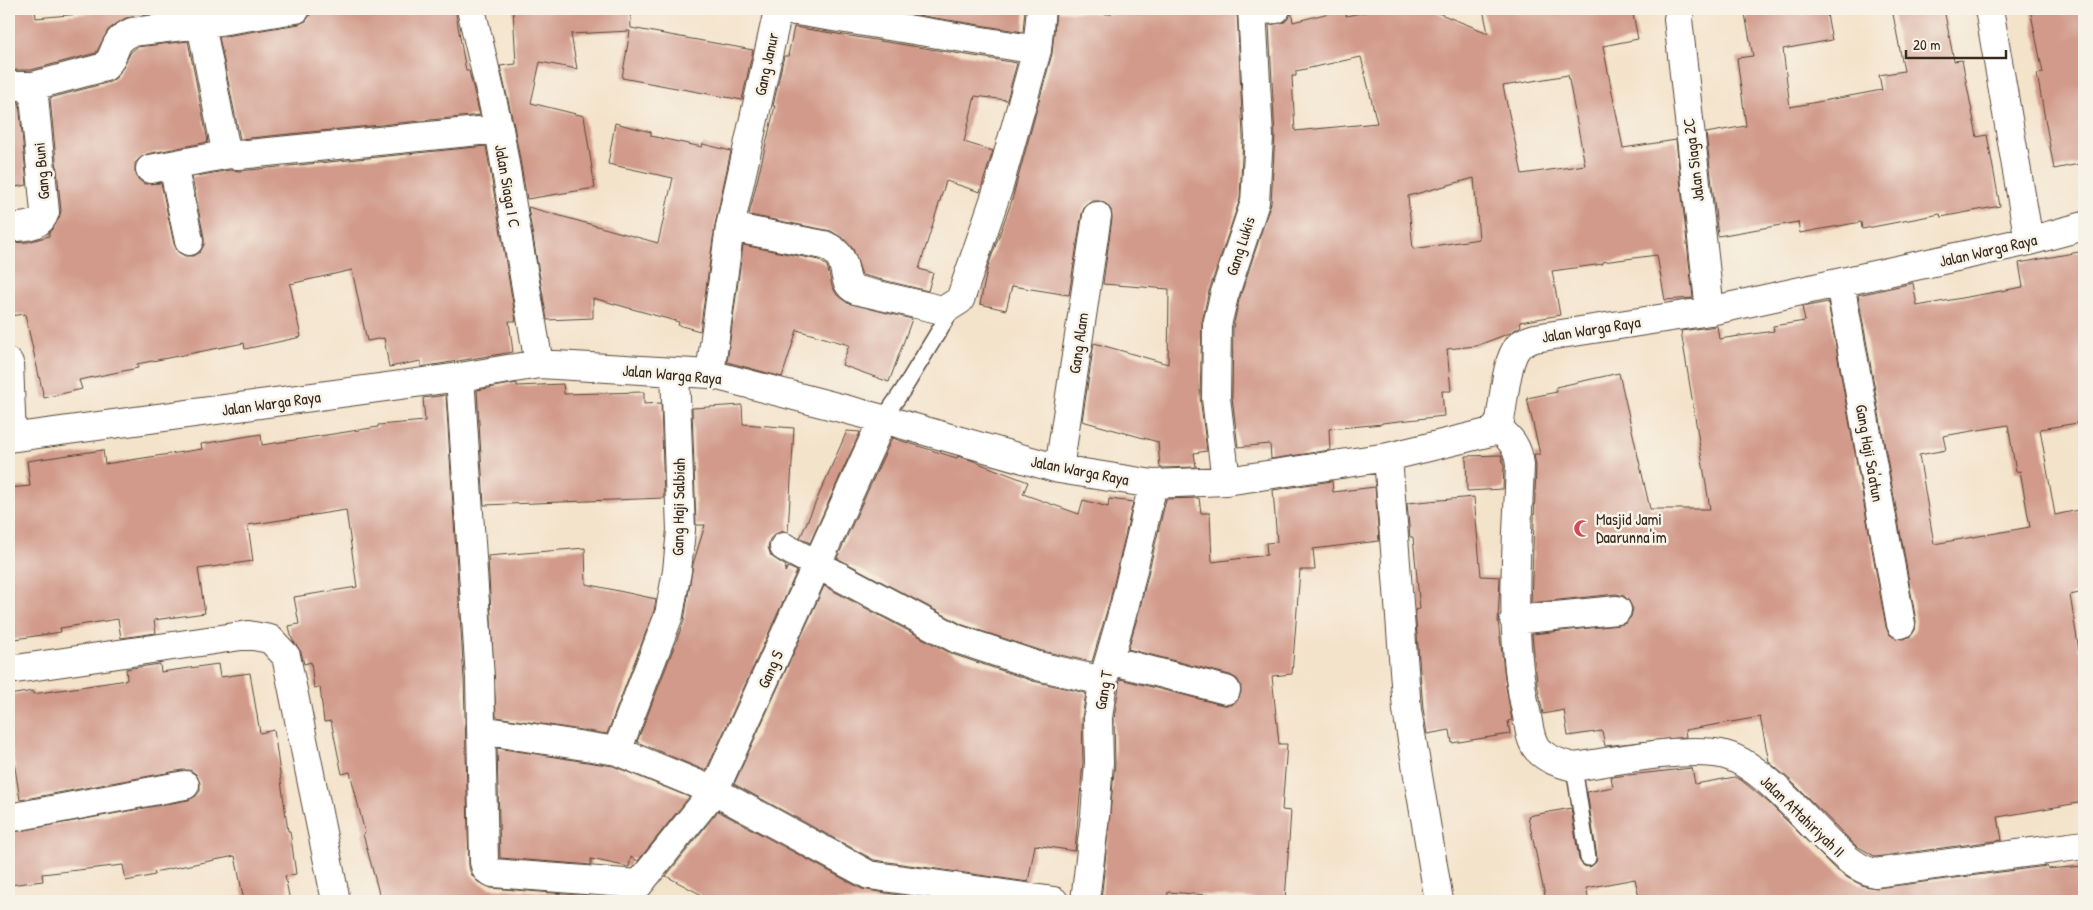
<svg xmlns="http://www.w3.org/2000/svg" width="2093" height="910" viewBox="0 0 2093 910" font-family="'Patrick Hand',sans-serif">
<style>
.building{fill:#d19a8a;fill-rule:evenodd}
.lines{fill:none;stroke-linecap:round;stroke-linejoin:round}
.lane-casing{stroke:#574638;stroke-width:18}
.street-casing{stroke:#574638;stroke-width:30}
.lane{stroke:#fff;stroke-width:15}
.street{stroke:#fff;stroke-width:28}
.labels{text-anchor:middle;stroke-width:5;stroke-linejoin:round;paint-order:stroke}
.street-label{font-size:16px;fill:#3b2a1e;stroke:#f7f3e8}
.poi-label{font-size:16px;fill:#3b2a1e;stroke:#f7f3e8;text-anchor:start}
</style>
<rect width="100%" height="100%" fill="#f7f3e8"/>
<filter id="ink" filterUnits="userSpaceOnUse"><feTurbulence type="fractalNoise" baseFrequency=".02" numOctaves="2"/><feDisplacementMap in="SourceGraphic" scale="10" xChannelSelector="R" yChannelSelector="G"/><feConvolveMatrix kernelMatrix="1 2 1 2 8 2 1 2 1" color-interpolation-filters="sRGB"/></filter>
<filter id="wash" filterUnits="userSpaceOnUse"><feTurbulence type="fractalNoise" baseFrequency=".0096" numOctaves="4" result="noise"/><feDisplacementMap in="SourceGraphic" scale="20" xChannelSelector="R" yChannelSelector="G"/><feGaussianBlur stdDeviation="1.12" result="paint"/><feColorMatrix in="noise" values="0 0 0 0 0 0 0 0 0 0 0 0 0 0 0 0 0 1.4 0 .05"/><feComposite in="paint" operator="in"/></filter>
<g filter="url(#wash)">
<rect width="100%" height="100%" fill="#f4e3cb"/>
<g id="blocks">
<path class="building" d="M9,9h26l1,9 76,-7v-2h85l-72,9 -17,12 -12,23 -65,17h-22z
M311,9h144l11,62h3l11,44 -240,24 -21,-102 80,-13 7,-3 4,-6z
M513,9h117l1,19 122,22 -11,50 -120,-22 8,-47 -59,3 6,35 -37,-7 -9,41 53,13 11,72 -68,11 -13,-73 -14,-60 16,-2z
M880,9h145l-2,23z
M1111,9h126l6,128 -3,62 -31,92 -7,31 -2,76 7,53 -13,2 2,14 -36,1 -2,-26 -76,-21 12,-78 74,21 1,-75 -66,-5 9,-66 -1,-8 -5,-6 -7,-3h-7l-7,5 -3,7 -13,82 -57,-9 -6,24 -26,-6 8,-38 23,-63 41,-149 4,-43 55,3z
M1291,9l2,13 52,-13 1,7 32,-7h50l60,24 -5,-24h149l6,30 -35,7 20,102 53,-8 17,158 -28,2 -8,-45 -54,7v2l-51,7 8,44 -40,7 1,4 -11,7 -34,13 -29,3 4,42h-9l2,25 -62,7v1l-53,5 1,21 -59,9 -1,-15 -32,3 -6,-50 1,-70 6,-27 32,-97 4,-67 -6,-111 16,-3 5,-6zM1361,57l16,66 -82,8 -3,-55h4v-5zM1568,75l17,90 -63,9 -19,-88zM1474,178l5,61 -66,10 -5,-53z
M1744,9h82l6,31 -49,9 7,58 92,-17 -3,-15 25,-4 -12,-62h52l10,52 8,-1 15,77 10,-2 13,71 -59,11 -1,-3 -78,15 -1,-7 -61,11 -2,-11 -80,14 -12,-103 40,-7 -9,-68 16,-2z
M2030,9h54v154l-30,6 -17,-95 6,-1z
M794,27l223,36 -10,37 -32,-4 -11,46 29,9 -13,41 -34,-11 -27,88 14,4 -5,18 -66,-16 -9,-26 -9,-10 -13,-8 -82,-16 26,-109h-2l11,-50h4z
M188,41l20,101 -61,12 -7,4 -5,5v8l3,8 6,5 17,-1 13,61 4,8 7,4h8l7,-4 4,-7v-7l-12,-61 38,-7 10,1 246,-25 30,175h-7l4,31 -92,15v-6l-32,6 -5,-29 -17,3 -15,-71 -62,14 11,53 -56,12 -1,-6 -107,21 1,4 -59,12 3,9 -38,9 -19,-84 -16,2v-73l19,-1 21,-6v-3l10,-15 2,-7 -11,-113 60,-16 7,-5 14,-25 6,-5z
M9,102h10l8,83 -18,3z
M615,123l36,9v4l51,11 1,-3 28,7 -16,74 -15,106 -22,-6 1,-3 -86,-24v20l-46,2 -19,-113 130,36 15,-65 -65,-14z
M743,245l76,15 8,6 5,20 5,9 10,8 65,16 -23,63 -47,-17 7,-20 -52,-15 -15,47 -55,-15z
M2084,251v171l-44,7 15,86 23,-5 6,35v47l-14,3 9,56 5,-1v152l-86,15 4,23 -126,17 -21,-12 -65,-65 -21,-18 -9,-45 -75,13 1,7 -81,9 -3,-15 -34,5 -4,-26 -21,4 -6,-31 -5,-49 87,-9 7,-2 5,-6 2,-8 -4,-8 -5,-5 -8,-2 -85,9 5,-137 -2,-12h6l-13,-56 30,-6 -1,-5 63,-14 31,136h60l-29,-178 36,-5 2,13 55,-8 -1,-5 32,-5 -3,-14 26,-5 58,325 3,7 6,4 9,1 7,-3 4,-6 1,-9 -58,-326 55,-12 4,23 106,-19 -4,-24zM2008,425l8,47 4,-1 10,56 -96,17 -15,-89 27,-5 -3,-14z
M517,383v3l46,-2 1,10 80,-2v12l17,-1 3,95 -180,7 -7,-115z
M446,395l18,284 5,187 2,8 7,8 13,6 98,8 -1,5h-207l-18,-67 2,-1 -15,-61 -8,2 -11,-53 -7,1 -4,-35 -6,1 -3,-26 -7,2 -3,-12 -9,-13 -3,-13 10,-2 -5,-27 63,-10 -11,-77 -98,15 5,36 -55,8 7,44 -51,7 2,13 -35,5 -3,-19 -58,9 1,4 -52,8v-152l21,-2 -3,-25 76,-11 2,14 97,-15 -1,-5 60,-10 1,11 116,-18v-2l47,-4 -2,-23z
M742,405l1,19 51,4 -6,104 -5,-1 -8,3 -5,5 -2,8 3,9 15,10 -1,6 3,-5 9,4 -91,200 -69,-29 47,-121 9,-57 12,-39h-9l-4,-117z
M847,431l13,1 -50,111 -10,-5z
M892,438l65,20 1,-2 10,3 60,23 -5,12 56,20 4,-14 25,7 1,-8 24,3 -23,98 -18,62 -50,-11 -79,-26 -126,-67z
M1501,455l3,11 -1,23 -36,2 -1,-35z
M1332,481l1,11 42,-5 4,54 -66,8 2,21h-15l-8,104 -20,2 7,68h8l-5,66 9,1 -6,90 -117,-9 -1,9 -50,-1v1h-16l14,-138 -1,-44 6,-40 103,26h8l6,-4 4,-8v-8l-4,-6 -7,-4 -102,-26 12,-41 26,-109 33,-1 2,15h9l2,49 55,-7 -1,-12 11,-1 -4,-52z
M1474,497l7,79 19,1 -2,44 8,66 6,33 -4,1 2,13 -58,9 -2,-13 -23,4 -4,-26 -8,-98 5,-1 -7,-72h-3l-3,-34z
M585,548l1,36 70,15 -2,12 -47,123 -111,-17 -8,-161z
M824,586l128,68 81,27 53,12 -4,25 1,44 -8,89 -40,-6 -7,37 -154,-22 -140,-76z
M160,664l1,8 57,-8 2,13 30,-4 10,60 14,-3 14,101h2l6,43 -11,2 5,25h-46l-9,-45 -81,16 1,3 -29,6 -3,-16 -81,9 1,7 -34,4v-52l179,-33 8,-4 4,-5v-8l-4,-9 -6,-4h-8l-162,30 -11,-71v-34l24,-4v3l94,-14 -1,-11z
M497,748l116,18 76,31 -51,64 -7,-4 -2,10 -38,-8v6l-91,-7z
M1692,768l3,16 40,-7 6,3 27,22 66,66 14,10 16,8 13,2 170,-22 1,3 36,-3v35h-444l-5,-22 -49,9 3,13h-43l-18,-85 43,-8 8,52 5,6 6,1 6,-5 1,-5 -10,-65 26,-5 -2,-10z
M718,811l144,78 73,12h-222l-47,-25z"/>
</g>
</g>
<g filter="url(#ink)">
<use href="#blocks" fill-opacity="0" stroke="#574638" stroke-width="1"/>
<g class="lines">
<defs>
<path id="lane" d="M883,419l20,-29 51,-84
M1574,767l14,91"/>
<path id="street" d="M471,9l28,120 40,235
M1681,9l-3,10 32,292
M1989,9l40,232
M1252,11l24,-2
M201,24l24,122 5,8
M9,86h24l72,-19c13,-14 6,-26 27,-35l69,-8 95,-15
M173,165l16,76
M150,169l80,-15 8,1 261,-26
M730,227l94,18c31,13 13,37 32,45l82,19h8l14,-9 39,-114 38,-136 4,-41
M9,228c14,-2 31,0 36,-16l-12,-126
M1840,283l61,341
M9,363l3,74
M710,374l20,-147 47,-212 13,-5 247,40
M460,377l20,301 4,184 2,7 7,4 146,11
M1497,427c14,12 21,20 23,38 -3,84 -12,169 7,251 2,11 3,24 10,33 10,11 24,15 37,18 41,-6 108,-20 147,-13 37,7 81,62 108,88 14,13 27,27 46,31l209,-28
M9,438l451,-61 79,-13 171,10 173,45 176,50 94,15 73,-3 162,-24 103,-25 6,-5 3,-7c4,-19 6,-60 18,-73 4,-5 11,-7 17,-9l175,-27 319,-70 55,-15
M1388,457l19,253 32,191
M1059,469l38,-253
M1226,481l-10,-83 1,-73 7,-29 31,-94 4,-65 -7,-128
M784,547l173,92 81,27 65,15
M1514,620l103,-10
M1109,660l117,30
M9,670l239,-35 22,4 16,17 50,245
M481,730l136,21 97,40 155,84 185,26
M617,751l52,-136 8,-44 4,-41 -6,-158
M9,818l176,-33
M628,898l86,-107 169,-372
M1085,901l10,-85 4,-54 -1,-44 5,-37 22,-77 28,-120"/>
</defs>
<use href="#lane" class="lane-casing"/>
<use href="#street" class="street-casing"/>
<use href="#lane" class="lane"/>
<use href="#street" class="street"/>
</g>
</g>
<defs>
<symbol id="mosque-bare" viewBox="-9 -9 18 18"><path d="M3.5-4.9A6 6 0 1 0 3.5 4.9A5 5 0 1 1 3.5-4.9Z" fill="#d1495b" stroke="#f7f3e8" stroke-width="2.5" paint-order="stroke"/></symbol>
</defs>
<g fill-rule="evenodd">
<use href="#mosque-bare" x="1570" y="516" width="25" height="25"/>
</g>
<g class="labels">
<g class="street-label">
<text transform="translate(766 64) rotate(-78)" y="6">Gang Janur</text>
<text transform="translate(1693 160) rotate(-97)" y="6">Jalan Siaga 2C</text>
<text transform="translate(41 171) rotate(-95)" y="6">Gang Buni</text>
<text transform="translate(508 186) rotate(80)" y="6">Jalan Siaga I C</text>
<text transform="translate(1240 246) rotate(-72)" y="6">Gang Lukis</text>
<text transform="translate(1988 250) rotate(-13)" y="6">Jalan Warga Raya</text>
<text transform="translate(1591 329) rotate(-9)" y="6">Jalan Warga Raya</text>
<text transform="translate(1078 343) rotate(-82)" y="6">Gang Alam</text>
<text transform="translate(672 374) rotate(5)" y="6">Jalan Warga Raya</text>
<text transform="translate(271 403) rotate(-8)" y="6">Jalan Warga Raya</text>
<text transform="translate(1870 453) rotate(80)" y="6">Gang Haji Sa'atun</text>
<text transform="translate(1080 470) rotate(11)" y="6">Jalan Warga Raya</text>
<text transform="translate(678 507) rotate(-89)" y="6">Gang Haji Salbiah</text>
<text transform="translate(770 669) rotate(-66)" y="6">Gang S</text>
<text transform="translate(1103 690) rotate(-80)" y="6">Gang T</text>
<text transform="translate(1803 816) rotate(44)" y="6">Jalan Attahiriyah II</text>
</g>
<g class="poi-label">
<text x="1596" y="525">Masjid Jami<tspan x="1596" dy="18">Daarunna'im</tspan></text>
</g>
</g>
<rect width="2093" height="910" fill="none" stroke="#f7f3e8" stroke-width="30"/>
<path d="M1906 50v8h100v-8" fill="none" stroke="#3b2a1e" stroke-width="2.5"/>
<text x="1913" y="50" font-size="15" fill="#3b2a1e" stroke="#f7f3e8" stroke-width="4" paint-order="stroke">20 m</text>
</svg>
